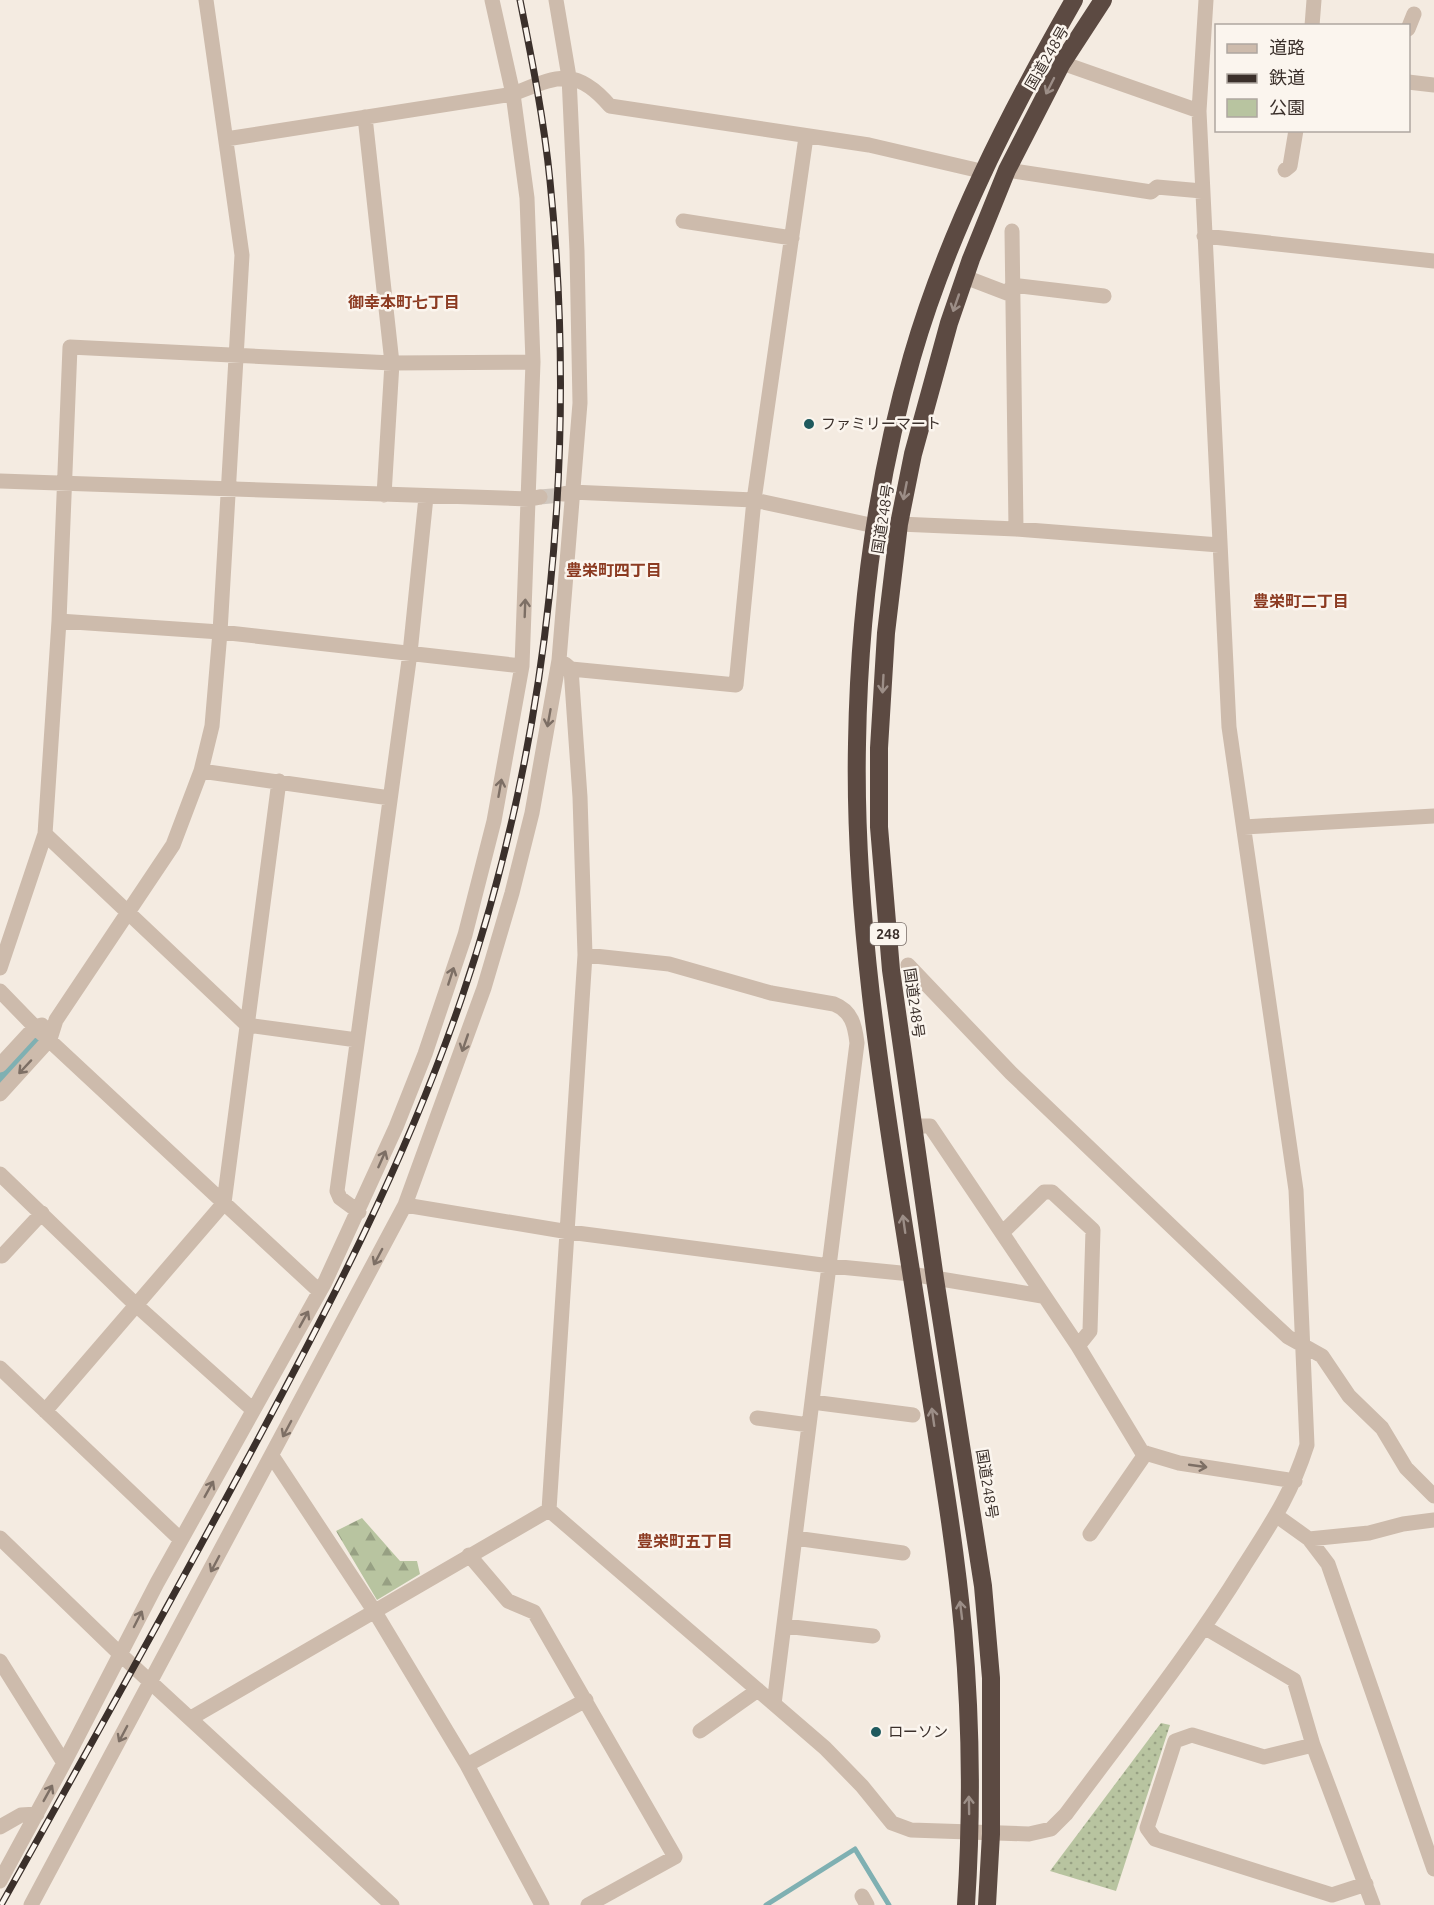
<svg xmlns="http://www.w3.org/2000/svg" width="1434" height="1905" viewBox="0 0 1434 1905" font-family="Ubuntu,'Noto Sans JP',sans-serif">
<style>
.green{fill:url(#green-dots)}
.forest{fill:url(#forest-firs)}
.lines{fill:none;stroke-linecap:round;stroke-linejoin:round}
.stream{stroke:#7fb0b2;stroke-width:5}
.river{stroke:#7fb0b2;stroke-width:30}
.minor-tunnel{stroke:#cfc6bd;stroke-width:15;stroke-dasharray:15 8;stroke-linecap:butt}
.minor{stroke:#cdbbac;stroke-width:15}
.highway{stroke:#5c4a42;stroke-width:18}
.rail-casing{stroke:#3b302b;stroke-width:7}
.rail{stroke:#fbf5ee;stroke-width:4.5;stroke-dasharray:14;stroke-linecap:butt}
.oneway{stroke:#9c8e87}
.oneway2{stroke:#7d6f65}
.poi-dot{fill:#1f5a5e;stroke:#fbf5ee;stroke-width:2}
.labels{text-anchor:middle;stroke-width:5;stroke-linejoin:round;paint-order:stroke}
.shield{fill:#fbf5ee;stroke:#756b66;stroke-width:1.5}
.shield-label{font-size:14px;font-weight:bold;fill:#3b302b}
.street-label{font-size:15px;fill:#3b302b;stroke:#fbf5ee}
.poi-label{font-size:15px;fill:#3b302b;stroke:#fbf5ee;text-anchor:start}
.neighbourhood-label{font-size:16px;font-weight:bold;fill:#8c3b22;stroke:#fbf5ee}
</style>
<defs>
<pattern id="green-dots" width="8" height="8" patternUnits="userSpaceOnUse" patternTransform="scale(1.5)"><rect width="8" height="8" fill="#b8c4a0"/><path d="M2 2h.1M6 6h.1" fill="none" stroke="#97a083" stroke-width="1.8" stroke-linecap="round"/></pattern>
<pattern id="forest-firs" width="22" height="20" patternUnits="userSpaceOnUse" patternTransform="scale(1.5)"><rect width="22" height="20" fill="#b8c4a0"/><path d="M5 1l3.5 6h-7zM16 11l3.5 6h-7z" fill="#97a083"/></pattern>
</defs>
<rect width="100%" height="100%" fill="#f4ebe1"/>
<path class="green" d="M1161,1723l9,2 -54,166 -66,-20z"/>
<path class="forest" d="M362,1518l38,43h17l3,13 -43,26 -41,-69z"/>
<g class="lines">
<path class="stream" d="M766,1905l89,-56 34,56"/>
<path class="river" d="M0,1081l30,-35"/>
<path class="minor-tunnel" d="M540,497l22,-2"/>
<path class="minor" d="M1312,26l2,-26
M1408,29l6,-15
M1043,54l19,9 137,48
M1408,82l26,3
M365,117l27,246 -8,132
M226,139l287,-45c43,-17 62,-29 97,12l259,39 116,27
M1007,170l144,22 6,-5 45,4
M1285,170l5,-4 6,-36
M683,221l109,17
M1012,231l4,298
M1204,236l230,25
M965,277l47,18
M1012,285l92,11
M0,481l529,18 11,-2
M563,494l8,-2 183,8 121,26 24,-2 117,5 203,16
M59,621l161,11 302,34
M565,664l6,5 165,16 18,-185 52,-363
M201,771l189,27
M279,781l-55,422 95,88
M1244,827l190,-11
M45,834l202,191 110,15
M585,955l84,9 102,29 63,11c18,7 21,22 23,39l-83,661
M908,965l103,108 250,239 27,25 34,19 27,40 33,32 24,40 28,28
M0,968l45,-134 14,-213 11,-274 322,16 141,-1
M0,991l35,36 189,176 -179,208
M0,1065l35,-38 7,-2
M0,1094l50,-55 6,-19 117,-175 28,-74 11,-45 8,-94 22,-377 -36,-255
M913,1126h17l148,220 64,106 37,11 116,18
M0,1174l136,131 117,105
M405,1205l164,27 261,34 81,8 131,22
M359,1212l-19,-14 -3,-7 73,-538 16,-156
M1003,1232l41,-40h8l41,38 -3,101 -12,15
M2,1256l40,-43
M0,1368l181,172
M812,1402l101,13
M757,1418l52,7
M272,1456l103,156 92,153 75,140
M549,1510l276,238 37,38 30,37 19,7 118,4 22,-5 15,-15c61,-82 125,-162 178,-248 28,-44 47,-71 63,-121l-11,-255 -67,-463 -30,-616 7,-111
M549,1510l36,-555 -5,-158 -9,-128
M1277,1516l32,23 19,25 106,305
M1090,1534l56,-81
M0,1538l120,116 272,251
M795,1538l108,15
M1309,1539l60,-6 34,-9 31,-4
M469,1555l39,46 26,11 141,245 -87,48
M784,1626l89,10
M1204,1627l90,53 19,65 60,160
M0,1661l64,102
M191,1718l358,-208
M700,1731l58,-41
M1313,1745l-49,12 -72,-22 -17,6 -28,87 8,11 177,56 34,-11
M467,1765l119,-65
M0,1827l21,-12 16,-1
M0,1881l64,-118 93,-180 168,-301 71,-155 29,-73 40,-119 29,-114 28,-155 11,-304 -6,-164 -14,-104 -21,-94
M862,1896l5,9
M31,1905l374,-700 79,-217 28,-95 20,-80 27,-153 21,-257 -3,-152 -8,-174 -13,-77"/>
<path class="highway" d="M966,1905c6,-91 5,-184 -3,-275 -9,-100 -28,-201 -43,-301 -29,-190 -67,-392 -63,-585 2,-129 19,-262 55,-387 36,-125 98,-245 162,-357
M987,1905l4,-71v-156l-8,-92 -48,-307 -44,-309 -12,-143v-79l7,-115 13,-109 14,-70 36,-131 22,-64 36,-89 55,-107 41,-63"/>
<defs>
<path id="rail" d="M1,1905c82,-146 163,-291 242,-438 82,-152 163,-305 219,-470 88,-259 116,-544 88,-816 -6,-61 -18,-121 -30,-181"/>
</defs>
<use href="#rail" class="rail-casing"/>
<use href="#rail" class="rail"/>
</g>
<defs><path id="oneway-shaft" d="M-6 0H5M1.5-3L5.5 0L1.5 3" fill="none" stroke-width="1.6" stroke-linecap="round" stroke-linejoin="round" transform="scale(1.5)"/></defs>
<g class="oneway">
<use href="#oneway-shaft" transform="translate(1050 86) rotate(117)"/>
<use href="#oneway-shaft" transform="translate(956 303) rotate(109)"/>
<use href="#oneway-shaft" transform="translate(905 491) rotate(101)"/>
<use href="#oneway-shaft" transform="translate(883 684) rotate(93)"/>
<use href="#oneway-shaft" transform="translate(904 1224) rotate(-98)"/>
<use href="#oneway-shaft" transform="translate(933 1417) rotate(-98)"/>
<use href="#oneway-shaft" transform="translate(961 1610) rotate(-97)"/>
<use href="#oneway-shaft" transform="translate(969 1805) rotate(-91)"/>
</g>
<g class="oneway2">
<use href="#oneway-shaft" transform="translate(525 608) rotate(-88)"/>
<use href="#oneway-shaft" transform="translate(549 718) rotate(100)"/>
<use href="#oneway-shaft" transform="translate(500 788) rotate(-80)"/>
<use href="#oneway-shaft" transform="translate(451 976) rotate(-72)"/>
<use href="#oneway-shaft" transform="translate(465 1043) rotate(109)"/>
<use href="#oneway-shaft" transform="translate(25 1067) rotate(133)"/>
<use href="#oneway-shaft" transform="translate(382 1159) rotate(-66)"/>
<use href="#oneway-shaft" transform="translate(378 1257) rotate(118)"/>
<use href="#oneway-shaft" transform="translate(304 1319) rotate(-61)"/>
<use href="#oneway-shaft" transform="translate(287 1429) rotate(118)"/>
<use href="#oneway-shaft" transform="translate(1198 1466) rotate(8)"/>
<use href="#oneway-shaft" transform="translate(209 1489) rotate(-61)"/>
<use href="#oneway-shaft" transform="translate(215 1564) rotate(118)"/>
<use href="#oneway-shaft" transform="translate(138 1619) rotate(-63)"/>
<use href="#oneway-shaft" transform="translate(123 1734) rotate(118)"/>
<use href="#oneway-shaft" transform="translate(48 1793) rotate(-61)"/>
</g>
<g class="poi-dot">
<circle cx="809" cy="424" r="6"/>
<circle cx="876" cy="1732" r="6"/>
</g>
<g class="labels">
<rect class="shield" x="870" y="923" width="36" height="22" rx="4.5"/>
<g class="shield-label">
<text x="888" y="939">248</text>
</g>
<g class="street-label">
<text transform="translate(1047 58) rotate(-60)" y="5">国道248号</text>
<text transform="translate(883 519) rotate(-81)" y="5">国道248号</text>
<text transform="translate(914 1003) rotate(82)" y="5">国道248号</text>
<text transform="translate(987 1484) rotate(81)" y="5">国道248号</text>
</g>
<g class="poi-label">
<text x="821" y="429">ファミリーマート</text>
<text x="888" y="1737">ローソン</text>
</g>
<g class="neighbourhood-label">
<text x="404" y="308">御幸本町七丁目</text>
<text x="614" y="576">豊栄町四丁目</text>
<text x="1301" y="607">豊栄町二丁目</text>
<text x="685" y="1547">豊栄町五丁目</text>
</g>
</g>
<rect x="1215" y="24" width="195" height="108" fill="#fbf5ee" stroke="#aea6a0" stroke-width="1.5"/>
<rect x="1227" y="44" width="30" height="9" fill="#cdbbac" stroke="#aea6a0" stroke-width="1.5"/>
<text x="1269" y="54" font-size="18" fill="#3b302b">道路</text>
<rect x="1227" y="74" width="30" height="9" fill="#3b302b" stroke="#aea6a0" stroke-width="1.5"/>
<text x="1269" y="84" font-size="18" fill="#3b302b">鉄道</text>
<rect x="1227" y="99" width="30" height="18" fill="#b8c4a0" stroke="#aea6a0" stroke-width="1.5"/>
<text x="1269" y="114" font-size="18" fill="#3b302b">公園</text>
</svg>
